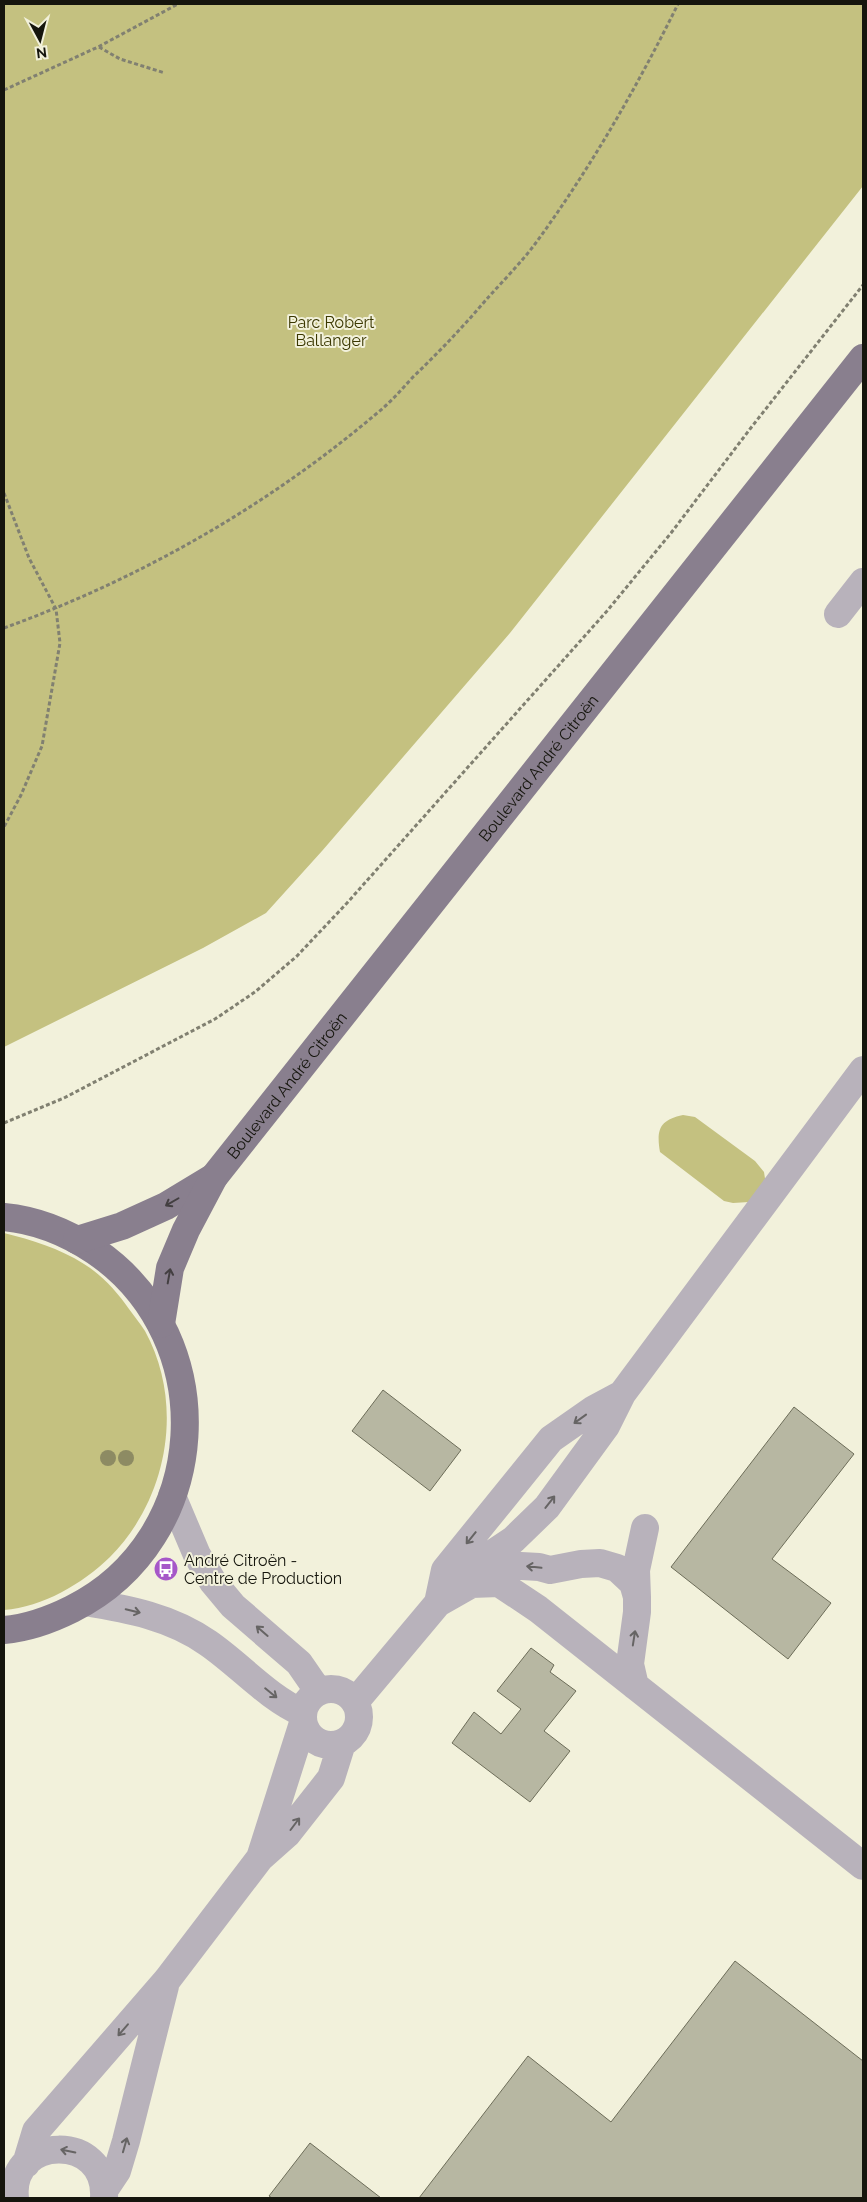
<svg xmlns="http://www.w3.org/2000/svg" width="867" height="2202" viewBox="0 0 867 2202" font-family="Raleway,sans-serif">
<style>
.green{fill:#c4c180}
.building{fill:#b7b7a2;stroke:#6d6d59}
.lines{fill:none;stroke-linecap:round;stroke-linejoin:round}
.path{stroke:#818071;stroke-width:3;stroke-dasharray:4 2.5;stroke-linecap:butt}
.minor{stroke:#b8b2bb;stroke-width:28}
.major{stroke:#897f8e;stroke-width:28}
.tree{fill:#8d8b63}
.oneway{stroke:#433f41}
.oneway2{stroke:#666464}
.labels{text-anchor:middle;stroke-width:4;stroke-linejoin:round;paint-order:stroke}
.park-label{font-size:16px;fill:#3a3700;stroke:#f2f1db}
.street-label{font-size:16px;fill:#15150d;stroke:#f2f1db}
.poi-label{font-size:16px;fill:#15150d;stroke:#f2f1db;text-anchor:start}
</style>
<rect width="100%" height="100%" fill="#f2f1db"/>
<path class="green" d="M4,4h859v182l-353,447 -188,218 -56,62 -63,35 -199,99z
M683,1115l12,2 60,44 9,11 2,13 -17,17 -16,1 -9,-2 -64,-49c-4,-23 0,-32 23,-37z
M4,1233c28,7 55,15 80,31 18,11 34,29 45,45 5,7 11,14 16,22 40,73 23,168 -35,226 -28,27 -67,50 -106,53z"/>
<path class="building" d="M383,1390l78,60 -31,41 -78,-60z
M794,1407l60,47 -82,105 59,44 -43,56 -117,-92z
M531,1648l23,17 -4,7 26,19 -32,40 26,20 -40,51 -78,-59 22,-31 27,22 20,-25 -24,-18z
M735,1961l128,100v137h-444l109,-142 83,66z
M310,2143l71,55h-109l-3,-2z"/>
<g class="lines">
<path class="path" d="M99,47l21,12 45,14
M4,90l94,-43 80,-43
M4,493l25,65 27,51 4,34 -18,103 -21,49 -17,32
M4,628c135,-49 262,-121 372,-214 14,-11 25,-24 37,-37 25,-24 49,-49 72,-76 16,-18 35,-37 50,-57 55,-75 102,-157 143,-240
M4,1123l60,-25 151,-79 40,-27 42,-36 50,-53 260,-292 64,-78 79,-104 113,-144"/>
<path class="minor" d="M838,614l25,-32
M172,1496l25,59 16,27 20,24 66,57 20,29
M471,1584l28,-1 39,26 325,257
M452,1595l31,-35 30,-20 34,-33 59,-81 16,-32 241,-324
M637,1597l-1,-27 9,-42
M85,1602c43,7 86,15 123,41 32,22 59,54 95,70
M438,1603l7,-33 106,-131 43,-30 28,-15
M303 1717a28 28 0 1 1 56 0a28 28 0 1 1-56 0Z
M355,1702l83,-99 67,-38 34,2 11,3 31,-6 19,-1 17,5 16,15 4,14v15l-7,52 5,22
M260,1858l43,-135
M26,2164l10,-33 131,-151 93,-122 27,-24 44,-56 11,-35
M105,2189l12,-18 9,-30 39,-155
M15,2198c-7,-63 93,-66 89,0"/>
<g class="major">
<path d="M4,1217c32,3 64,16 91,34 129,88 117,288 -23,358 -22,11 -44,19 -68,21"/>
<path d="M77,1240l45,-14 44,-20 48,-29"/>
<path id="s1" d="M161,1324l9,-56 16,-38 28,-53 649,-819"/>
</g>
</g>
<g class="tree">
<circle cx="108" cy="1458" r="8"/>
<circle cx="126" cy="1458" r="8"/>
</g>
<defs><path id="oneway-shaft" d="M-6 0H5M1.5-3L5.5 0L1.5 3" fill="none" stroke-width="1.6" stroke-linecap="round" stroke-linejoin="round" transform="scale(1.25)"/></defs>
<g class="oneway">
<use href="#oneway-shaft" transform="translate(172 1202) rotate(150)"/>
<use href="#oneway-shaft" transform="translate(169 1276) rotate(-80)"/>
</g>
<g class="oneway2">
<use href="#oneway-shaft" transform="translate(580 1419) rotate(144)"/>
<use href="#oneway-shaft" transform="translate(550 1502) rotate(-52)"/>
<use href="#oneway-shaft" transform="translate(471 1538) rotate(129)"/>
<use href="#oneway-shaft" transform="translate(534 1567) rotate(-174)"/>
<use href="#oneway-shaft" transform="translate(133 1611) rotate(13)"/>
<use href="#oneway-shaft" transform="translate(262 1631) rotate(-139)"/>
<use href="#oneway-shaft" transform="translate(634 1638) rotate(-81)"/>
<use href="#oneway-shaft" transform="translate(271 1693) rotate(39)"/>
<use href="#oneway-shaft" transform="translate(295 1824) rotate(-53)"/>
<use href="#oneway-shaft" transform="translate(123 2030) rotate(131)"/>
<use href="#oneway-shaft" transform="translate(125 2145) rotate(-74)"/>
<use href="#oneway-shaft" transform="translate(68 2151) rotate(-168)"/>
</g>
<defs>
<symbol id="bus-disc" viewBox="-11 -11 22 22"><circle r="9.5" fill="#a657c8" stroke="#f2f1db"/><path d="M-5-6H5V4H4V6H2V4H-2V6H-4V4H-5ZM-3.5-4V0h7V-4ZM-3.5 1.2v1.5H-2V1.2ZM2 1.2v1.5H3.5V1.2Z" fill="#fff"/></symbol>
</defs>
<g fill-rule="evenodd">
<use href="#bus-disc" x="152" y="1555" width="28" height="28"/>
</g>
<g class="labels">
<g class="park-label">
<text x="331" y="328">Parc Robert<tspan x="331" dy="18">Ballanger</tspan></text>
</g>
<g class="street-label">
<text dy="6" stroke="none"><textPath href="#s1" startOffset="680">Boulevard André Citroën</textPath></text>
<text dy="6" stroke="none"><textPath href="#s1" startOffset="275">Boulevard André Citroën</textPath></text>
</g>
<g class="poi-label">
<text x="184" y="1566">André Citroën -<tspan x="184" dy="18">Centre de Production</tspan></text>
</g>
</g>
<rect width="867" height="2202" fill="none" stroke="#15150d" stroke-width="10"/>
<g transform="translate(40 40) rotate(173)" stroke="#f2f1db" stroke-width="4" paint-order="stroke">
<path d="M0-4L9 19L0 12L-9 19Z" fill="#15150d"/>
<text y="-8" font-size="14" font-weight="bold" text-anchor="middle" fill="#15150d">N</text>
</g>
</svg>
